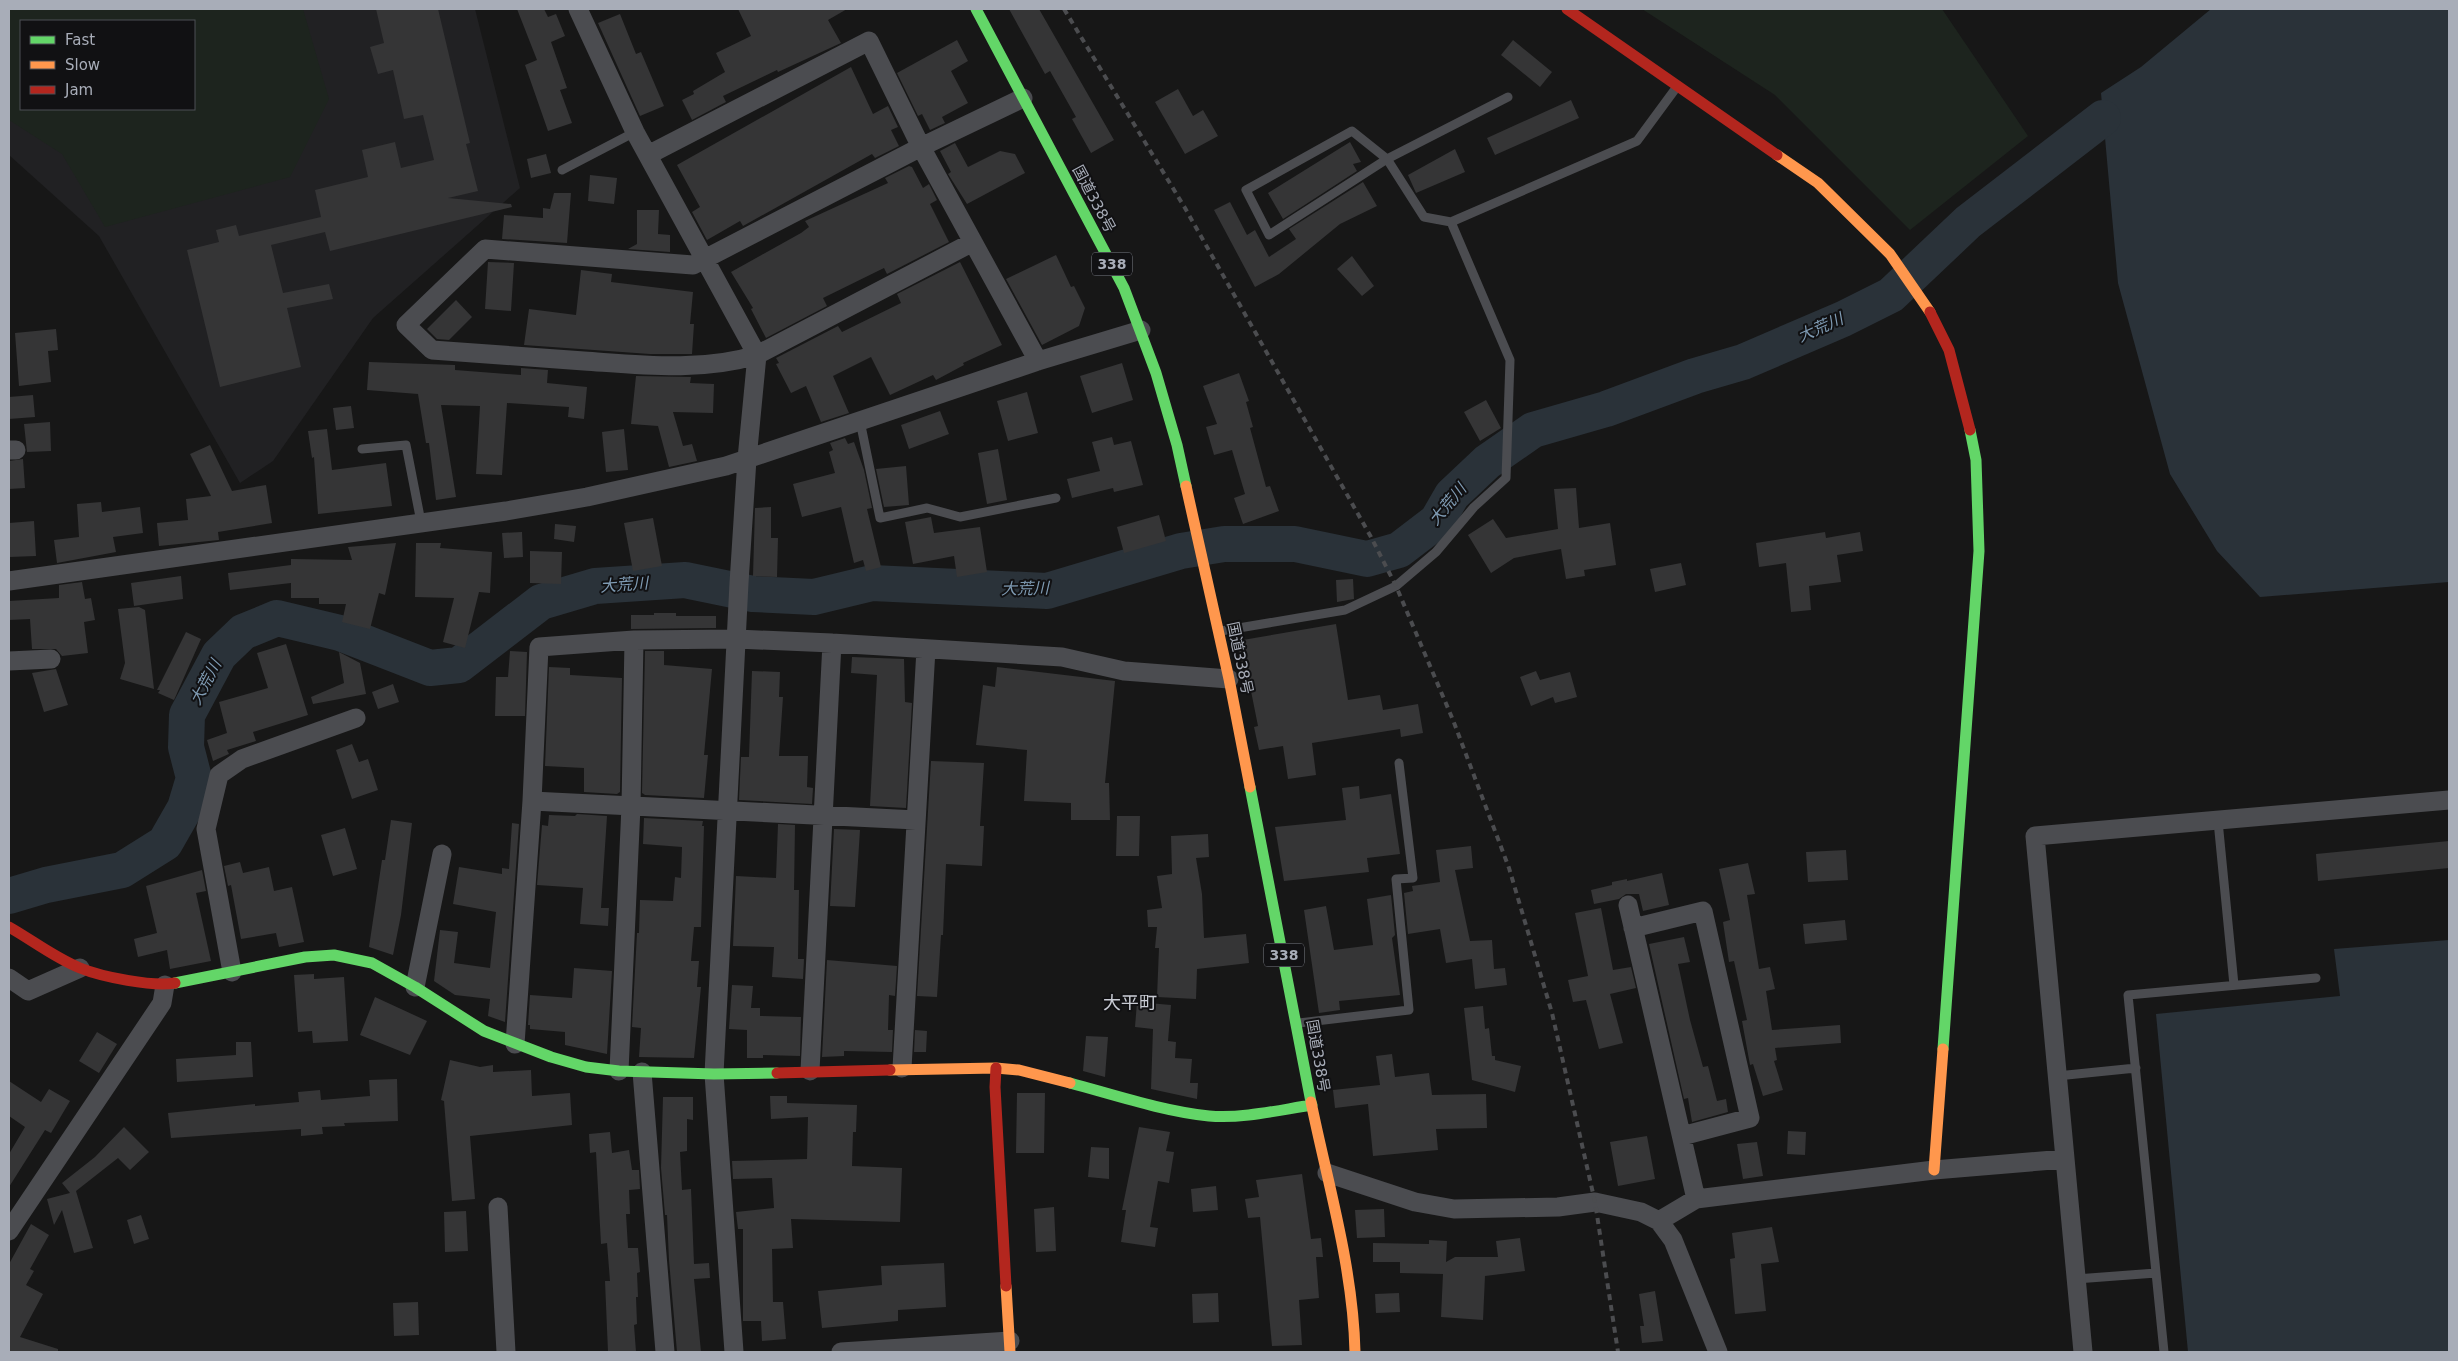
<svg xmlns="http://www.w3.org/2000/svg" width="2458" height="1361" viewBox="0 0 2458 1361" font-family="'DejaVu Sans','Noto Sans JP',sans-serif">
<style>
.built{fill:#212123;fill-rule:evenodd}
.green{fill:#1d241e;fill-rule:evenodd}
.water{fill:#2a3239}
.lines{fill:none;stroke-linecap:round;stroke-linejoin:round}
.river{stroke:#2a3239;stroke-width:36}
.building{fill:#353536}
.lane{stroke:#4b4c50;stroke-width:9}
.street{stroke:#4b4c50;stroke-width:19}
.fast{stroke:#63d668;stroke-width:11}
.slow{stroke:#ff974d;stroke-width:11}
.jam{stroke:#b3261e;stroke-width:11}
.rail{stroke:#4b4c4f;stroke-width:4;stroke-dasharray:6 5;stroke-linecap:butt}
.labels{text-anchor:middle;stroke-width:4;stroke-linejoin:round;paint-order:stroke}
.shield{fill:#111113;stroke:#7b7e86;stroke-width:1}
.shield-label{font-size:14px;font-weight:bold;fill:#a8adb8}
.street-label{font-size:15px;fill:#a8adb8;stroke:#111113}
.water-label{font-size:16px;font-style:italic;fill:#7f9bb3;stroke:#111113}
.quarter-label{font-size:18px;fill:#c9ccd4;stroke:#111113}
</style>
<rect width="100%" height="100%" fill="#171717"/>
<path class="built" d="M9,9h466l45,179 -147,130 -100,143 -33,22 -141,-247 -90,-81zM21,21h173v88h-173z"/>
<path class="green" d="M9,9h294l26,90 -39,78 -185,50 -43,-73 -53,-34zM21,21h173v88h-173z
M1642,9h300l86,127 -118,94 -135,-135z"/>
<path class="water" d="M2211,9h238v573l-189,15 -43,-46 -47,-77 -52,-191 -17,-190 40,-26z
M2449,940v412h-261l-32,-338 184,-18 -6,-47z"/>
<g class="lines">
<path class="river" d="M9,896l37,-11 76,-15 43,-27 20,-35 9,-30 -8,-31 1,-32 32,-60 24,-23 34,-14 63,15 90,35 29,-3 82,-63 54,-16 90,-6 68,14 61,3 58,-14 175,8 134,-40 43,-7h71l72,15 32,-9 38,-29 15,-26 35,-33 46,-32 73,-21 89,-33 48,-14 100,-43 48,-24 77,-73 135,-104"/>
</g>
<path class="building" d="M376,9h62l32,134 -4,1 12,47 -30,7 63,6 1,3 -182,44 -5,-19 -54,13 12,48 46,-9 4,15 -46,9 14,59 -81,20 -33,-137 32,-8 -3,-12 20,-5 3,11 82,-19 -6,-27 53,-13 -6,-27 33,-8 6,26 33,-8 -11,-45 -19,4 -11,-49 -15,4 -8,-27 14,-4z
M517,9h27l4,8 8,-3 9,22 -14,6 16,46 -7,2 12,33 -24,8 -23,-66 12,-5z
M738,9h109l-19,11 13,23 -63,29 -1,-2 -54,26 3,6 -34,18 -10,-20 12,-6 -1,-3 32,-19 -9,-19 35,-17z
M1009,9h30l75,131 -23,13 -19,-34 4,-2 -26,-46 -5,3z
M620,14l16,40 5,-2 23,54 -24,10 -42,-93z
M957,40l11,21 -17,10 17,32 -26,14 3,6 -15,7 -8,-16 -4,2 -21,-43z
M1513,40l39,32 -12,15 -39,-32z
M851,67l22,47 15,-8 10,21 -7,3 8,16 -24,12 -3,-4 -129,72 -3,-5 -33,19 -15,-28 8,-5 -23,-42z
M1178,89l15,27 10,-6 15,26 -33,18 -30,-52z
M1571,100l8,18 -84,37 -8,-17z
M1350,142l11,20 -8,2 4,7 -74,48 -15,-26z
M955,143l13,24 32,-16 15,3 10,19 -58,31 -19,-30 3,-2 -11,-21z
M1455,149l10,23 -49,21 -8,-18z
M546,154l5,19 -20,5 -4,-19z
M909,166l3,1 11,21 6,-4 8,16 -7,4 19,38 -62,32 -3,-6 -61,30 4,8 -61,32 -15,-29 2,-1 -22,-36 70,-39 8,-6 -4,-6 83,-38 -3,-5z
M590,175l27,3 -3,26 -26,-3z
M1363,182l14,24 -37,18 -61,50 -24,13 -41,-77 16,-8 17,33 8,-5 14,27 27,-18 -7,-10z
M554,193h17l-4,50 -65,-4 2,-24 39,3v-10l7,1z
M637,210h22l-1,24 12,1v17l-42,-3 9,-5z
M1056,255l15,32 3,-1 11,22 -6,18 -37,19 -36,-66z
M1352,256l22,30 -12,10 -25,-27z
M488,262l26,1 -3,48 -26,-2z
M960,262l42,83 -39,18 1,2 -28,15 -3,-5 -43,20 -19,-38 -38,19 16,37 -28,9 -15,-36 -15,7 -15,-29 3,-1 -3,-5 62,-32 4,6 59,-29 -4,-9z
M581,270l31,4 -1,8 82,10 -3,32h4l-2,30h-42l-126,-9 5,-36 47,6z
M456,300l16,17 -23,23 -12,-1 -10,-10z
M56,329l2,21 -10,1 3,31 -32,4 -4,-53z
M369,362l86,3v5l66,5v-7l27,2 -1,13 40,4 -3,32 -16,-2 1,-10 -62,-4 -5,72 -26,-1 4,-68 -39,-1 15,92 -20,3 -7,-57h-3l-8,-49 -51,-4z
M1122,363l11,37 -41,13 -12,-37z
M1239,373l10,28 -3,1 7,25 -3,1 16,59 4,-1 9,25 -36,13 -9,-26 11,-4 -13,-44 -18,5 -8,-28 11,-3 -14,-38z
M636,376l55,1 -1,6 24,1 -1,29 -40,-1 10,34 9,-2 5,17 -28,6 -11,-41 -27,-2z
M1027,392l11,41 -30,8 -11,-40z
M33,395l2,22 -26,2v-22z
M1486,400l15,28 -21,13 -16,-29z
M351,406l3,22 -18,2 -3,-22z
M940,411l9,23 -40,15 -8,-24z
M50,422l1,29 -24,1 -3,-28z
M327,429l5,41 54,-7 6,43 -74,8 -4,-57 -2,1 -4,-27z
M624,429l4,41 -22,2 -4,-40z
M1112,437l2,8 17,-4 12,44 -29,7 -1,-4 -41,10 -5,-19 33,-8 -8,-29z
M845,438l3,6 6,-2 10,28 8,38 -5,1 14,58 -15,4 -3,-11 -9,3 -13,-56 -39,10 -9,-33 42,-11 -6,-21 4,-2 -3,-7z
M210,445l22,46 34,-6 6,38 -54,9 1,8 -60,6 -2,-23 31,-3 -2,-21 25,-3 -21,-42z
M998,449l9,51 -20,4 -9,-51z
M23,459l2,29 -16,1v-28z
M906,466l3,39 -25,2 -8,-38z
M1576,488l3,40 31,-5 6,42 -32,5 1,6 -19,3 -5,-30 -47,9 -23,15 -23,-38 25,-16 13,19 52,-9 -4,-40z
M101,502l1,10 38,-5 3,26 -30,4 3,15 -59,11 -3,-23 25,-3 -2,-33z
M771,507v31h7l-1,39 -24,-1 2,-68z
M1159,515l7,26 -42,12 -7,-26z
M931,517l3,16 46,-6 7,45 -30,5 -3,-21 -41,8 -8,-42z
M653,518l9,48 -29,5 -9,-48z
M34,521l2,35 -27,1v-34z
M555,524l21,2 -2,16 -20,-3z
M522,532l1,25 -19,1 -2,-25z
M1825,532l1,6 34,-6 3,19 -26,4 4,27 -32,4 2,24 -20,2 -5,-49 -27,4 -3,-24z
M396,543l-11,52 -6,-2 -9,36 -28,-7 4,-18h-27v-6h-28v-15l-61,7 -2,-17 63,-8v-6l61,1 -4,-13z
M416,543h25l-1,5 52,4 -2,41 -11,-1 -14,56 -22,-6 11,-44 -39,-1z
M530,551l32,1 -1,32 -31,-1z
M1681,563l5,22 -31,7 -5,-23z
M181,576l2,23 -49,7 -3,-23z
M1353,579l1,20 -17,3 -1,-22z
M82,582l3,17 6,-1 4,22 -11,2 4,31 -26,3 -6,-7h-24l-2,-30 -21,1v-19l50,-3v-13z
M139,607l6,3 9,79 -34,-10 5,-16 -7,-54z
M654,613h22v3h40v12l-85,1v-14h23z
M1336,624l12,76 32,-5 3,15 35,-6 5,29 -22,4 -1,-8 -88,14 4,32 -28,4 -5,-33 -24,4 -5,-23 4,-1 -9,-45 -3,1 -9,-41z
M186,632l15,7 -27,61 -16,-7 2,-3h-3z
M286,644l22,71 -55,17 3,9 -29,9 2,4 -16,7 -6,-21 20,-7 -8,-31 49,-14 -11,-35z
M510,651l17,1 -2,64h-30l1,-39h12z
M645,651h19v14l48,4 -8,86h4l-4,43 -59,-3 -3,-2z
M339,652l21,11 6,31 -53,10 -2,-7 33,-14z
M852,657l52,2 1,43 7,1 -6,105 -36,-2 7,-131 -26,-2z
M549,667l21,1v7l52,3 -2,114 -3,2 -33,-2v-24l-39,-2z
M997,667l118,14 -10,102h4l1,37h-39v-17l-47,-2 3,-51 -51,-5 7,-60 12,2z
M56,669l12,36 -24,7 -12,-39z
M752,671l28,1 -1,25h4l-4,59h29l-1,31 6,1 -1,16 -73,-4 2,-43h8z
M1536,671l4,9 30,-8 7,25 -22,6 -2,-6 -22,9 -11,-29z
M393,684l6,18 -21,7 -6,-17z
M352,744l7,18 9,-3 10,31 -26,9 -16,-49z
M931,761l53,2 -4,63h4l-2,40 -36,-2 -3,71h-2l-4,62 -20,-1z
M1359,786l1,13 31,-5 9,60 -33,4 2,14 -85,9 -9,-54 71,-7 -4,-32z
M577,814l30,2 -6,92h8l-1,18 -28,-2 3,-36 -46,-3 5,-60 6,1 1,-11 26,1z
M1117,816h23l-1,40h-23z
M644,818l59,3 -1,5h2l-3,101h-7l-3,34h8l-2,26h4l-7,71 -55,-1 2,-29 -9,-1 5,-94h2l1,-33 33,1 2,-24 6,1 1,-31 -39,-3z
M391,820l21,3 -11,92 -8,40 -24,-8 13,-87h3z
M512,823l7,1 -14,198 -17,-6 2,-17 -35,-4 -21,-14 6,-51 18,2 -4,31 36,5 6,-56 -43,-8 6,-37 43,7v-6l7,1z
M778,824l17,1 -1,65h5l-1,69h6l-1,20 -31,-2 2,-30 -41,-1 3,-70 40,2z
M345,828l12,41 -24,7 -12,-41z
M834,829l26,1 -5,77 -25,-1z
M1208,834l1,23 -13,1 6,36 2,44 42,-4 3,29 -52,6 -1,30 -39,-2 2,-49h-4l2,-21h-9l-1,-17 15,-2 -5,-32 15,-2 -1,-38z
M2449,841v27l-131,13 -2,-27z
M1471,846l2,22 -18,2 15,71 22,-1 2,29 11,-1 2,17 -32,4 -3,-30 -26,4 -6,-34 -32,5 -4,-41 9,-2 -1,-5 28,-4 -4,-32z
M1846,850l2,30 -40,2 -2,-30z
M240,862l3,11 26,-6 5,24 18,-4 12,55 -25,5 -3,-14 -35,6 -10,-54 -3,1 -4,-20z
M1748,863l7,31 -8,1 12,74 11,-2 5,22 -9,2 6,39 68,-5 1,18 -66,5 2,12 -3,1 9,29 -20,6 -10,-32 -3,1 -8,-44 5,-1 -13,-59 -5,1 -6,-40 7,-2 -11,-51z
M202,870l4,21 -10,2 15,68 -41,8 -3,-19 -29,7 -4,-18 23,-6 -11,-47z
M1662,873l7,32 -26,6 -4,-17h-13l-7,5 -25,5 -3,-14 21,-5v-3l15,-3v2z
M1391,895l4,40 -3,3 8,57 -61,6 1,9 -21,3 -15,-103 22,-4 8,44 39,-5 -6,-46z
M1601,908l12,62 18,-3 5,21 -26,6 13,49 -24,6 -13,-49 -13,2 -5,-22 20,-4 -13,-63z
M1845,920l2,20 -42,4 -2,-20z
M1684,937l6,25 -12,2 12,56 13,47 5,-1 9,35 9,-2 2,13 -36,10 -4,-24 -4,1 -35,-155z
M827,960l70,6 -2,30 -6,-1 -1,35h5l-1,22 -48,-1v5l-22,1z
M574,968l38,3 -5,83 -42,-9v-13l-35,-3v-4h-2l2,-30 42,3z
M314,974v5l30,-2 4,64 -35,2 -1,-12 -14,1 -4,-57z
M732,985l21,1 -2,22h9v8l41,1 -1,39 -37,-1v3h-16v-28l-18,-1z
M375,997l52,24 -17,34 -50,-20z
M1137,1002l34,3 -3,36 8,1 -1,16 17,1 -2,24h8l-1,16 -46,-10 2,-60 -18,-2z
M1483,1006l2,23 4,-1 3,28h3v4l26,6 -6,26 -43,-12 -8,-72z
M915,1030l12,1 -1,21h-12z
M97,1032l20,12 -18,29 -20,-12z
M1086,1036l22,1 -3,40 -22,-6z
M236,1042h15l2,35 -76,5 -1,-23 60,-4z
M1392,1054l3,23 34,-4 3,22 54,-1 1,34 -51,1 2,21 -65,6 -5,-52 -33,4 -2,-18 47,-5 -4,-29z
M450,1060l30,7 13,-2v7l38,-2 1,26 38,-3 2,32 -102,11 5,63 -23,2 -8,-100 -3,-1z
M397,1079l1,42 -54,2 1,3 -23,1 1,7 -22,2v-7l-130,9 -3,-25 87,-9v2l44,-4 -1,-10 22,-2 1,10 49,-4 -1,-16z
M9,1081l32,21 8,-13 21,12 -19,32 -6,-3 -36,57v-33l16,-27 -16,-11z
M1017,1093h28l-1,60h-28z
M770,1096h17v7l70,2 -1,27h-3l-1,34 50,2 -2,54 -109,-3 2,29 -21,1 1,53h10l3,37 -24,2 -1,-20h-18v-92h-5l-2,-17 38,-4 -2,-30 -39,1 -1,-18 75,-2 1,-42 -37,2z
M663,1097h30v23l-6,-1v32l-7,1 2,38 9,-1 3,75 15,-1 1,15 -16,1 7,73h-24l-8,-92 -2,-45h-2l-4,-47z
M124,1127l25,25 -19,18 -12,-12 -42,33 17,57 -19,5 -12,-43 -8,15 -7,-26 23,-6 -8,-10 33,-26z
M1139,1127l31,5 -4,19 8,1 -5,31 -11,-2 -8,46 8,1 -3,19 -34,-5 5,-32h-4z
M1788,1131l18,1 -1,23 -18,-1z
M610,1132l2,21 17,-3 3,20h7l1,19 -11,1 1,24h-4l2,34h10l2,24 -3,1 1,24h-2l1,27 -3,1 2,27h-28l-3,-71h5l-3,-38 -6,1 -5,-92 -6,1 -1,-19z
M1647,1136l8,43 -37,7 -8,-44z
M1757,1142l6,34 -20,3 -6,-35z
M1091,1147l18,1v31l-21,-2z
M1302,1174l9,65 10,-1 2,19h-7l3,41 -20,2 3,45 -30,1 -12,-129 -12,1 -3,-19 14,-2 -3,-17z
M1216,1186l2,24 -25,2 -2,-23z
M1054,1207l2,44 -20,1 -2,-43z
M1384,1209l1,28 -28,1 -2,-28z
M466,1211l2,40 -23,1 -1,-40z
M141,1215l8,24 -15,5 -7,-24z
M31,1224l18,11 -19,34 4,2 -8,14 17,9 -23,43 38,12v3h-49v-88z
M1772,1227l7,35 -18,2 5,47 -31,3 -5,-55 5,-1 -3,-25z
M1520,1238l5,33 -40,5 -2,44 -42,-3 2,-43 -43,-1v-11h-27v-19l56,1v-4l18,1 -1,21 9,-5h43l-2,-16z
M944,1263l2,44 -48,3v11l-76,7 -4,-37 64,-6 -1,-19z
M1655,1291l8,50 -21,2 -2,-17h4l-5,-32z
M1218,1293l1,29 -26,1 -1,-29z
M1399,1293l1,19 -24,1 -1,-19z
M418,1302l1,33 -25,1 -1,-33z"/>
<g class="lines">
<path class="lane" d="M1508,97l-121,62 37,58 27,5 186,-81 39,-53
M1352,131l35,28 -118,76 -23,-45z
M562,170l73,-38
M860,421l20,97 47,-10 33,9 96,-19
M362,449l44,-4 15,77
M1221,631l124,-21 51,-24 40,-34 38,-45 32,-29 4,-118 -59,-138
M2218,821l16,164
M1299,1023l110,-13 -13,-131 17,-1 -14,-115
M2057,1076l79,-8
M2076,1279l80,-6
M2164,1352l-36,-357 188,-17"/>
<path class="street" d="M578,9l57,123 122,223 -10,104 -8,124 -25,491 20,278
M648,155l221,-114 52,106 117,214
M973,242l-216,113c-56,17 -115,10 -173,6 -51,-4 -102,-7 -152,-11l-26,-25 79,-76 208,16 228,-118 102,-49
M9,450h7
M9,581l497,-70 81,-14 139,-31 312,-105 103,-31
M9,661l42,-2
M532,801l7,-154 95,-7 102,-1 96,4 230,14 62,14 105,8
M1628,905l68,294
M1633,928l70,-17 47,207 -68,18
M232,972l-26,-143 13,-54 23,-16 114,-41
M9,978l19,13 52,-23
M415,987l27,-133
M515,1044l17,-243 384,19
M902,1068l24,-419
M619,1071l12,-265 3,-166
M810,1071l22,-428
M642,1072l23,280
M1327,1173l88,29 39,7 104,-2 37,-5 46,10 18,9 14,19 45,112
M498,1207l8,145
M1659,1221l37,-22 238,-29 131,-11
M9,1231l153,-228 3,-18
M841,1352l169,-11
M2083,1352l-48,-516 414,-36"/>
<path class="fast" d="M976,9l148,279 32,85 21,72 9,41
M1250,787l61,315
M175,983l130,-26 29,-2 38,8 43,24 69,44 67,26 35,10 33,4 95,3 63,-1
M1943,1049l36,-498 -3,-91 -6,-30
M1070,1083c45,12 92,28 139,33 33,3 70,-6 103,-11"/>
<path class="slow" d="M1777,155l41,28 72,71 40,58
M1186,486l43,193 21,108
M890,1070l106,-2 23,2 51,13
M1311,1102c17,83 42,165 44,250
M1934,1170l9,-121
M1006,1286l4,66"/>
<path class="jam" d="M1567,9l210,146
M1930,312l19,38 21,80
M9,927c23,13 46,31 71,41 22,9 73,19 95,15
M996,1068l-1,19 11,199
M777,1073l113,-3"/>
<path class="rail" d="M1064,9l121,199 186,329 25,49 57,134 56,148 43,145 43,189 23,150"/>
</g>
<g class="labels">
<g class="shield">
<rect x="1092" y="252.5" width="40" height="23" rx="4"/>
<rect x="1264" y="943.5" width="40" height="23" rx="4"/>
</g>
<g class="shield-label">
<text x="1112" y="269">338</text>
<text x="1284" y="960">338</text>
</g>
<g class="street-label">
<text transform="translate(1094 199) rotate(62)" y="5">国道338号</text>
<text transform="translate(1240 658) rotate(78)" y="5">国道338号</text>
<text transform="translate(1318 1056) rotate(80)" y="5">国道338号</text>
</g>
<g class="water-label">
<text transform="translate(1820 327) rotate(-24)" y="6">大荒川</text>
<text transform="translate(1447 504) rotate(-50)" y="6">大荒川</text>
<text transform="translate(624 584) rotate(-4)" y="6">大荒川</text>
<text transform="translate(1025 588) rotate(-1)" y="6">大荒川</text>
<text transform="translate(205 682) rotate(-62)" y="6">大荒川</text>
</g>
<g class="quarter-label">
<text x="1130" y="1009">大平町</text>
</g>
</g>
<rect width="2458" height="1361" fill="none" stroke="#a8adb8" stroke-width="20"/>
<rect x="20" y="20" width="175" height="90" fill="#111113" stroke="#4d4f55"/>
<rect x="30" y="36" width="25" height="8" fill="#63d668" stroke="#4d4f55"/>
<text x="65" y="45" font-size="15" fill="#a8adb8">Fast</text>
<rect x="30" y="61" width="25" height="8" fill="#ff974d" stroke="#4d4f55"/>
<text x="65" y="70" font-size="15" fill="#a8adb8">Slow</text>
<rect x="30" y="86" width="25" height="8" fill="#b3261e" stroke="#4d4f55"/>
<text x="65" y="95" font-size="15" fill="#a8adb8">Jam</text>
</svg>
